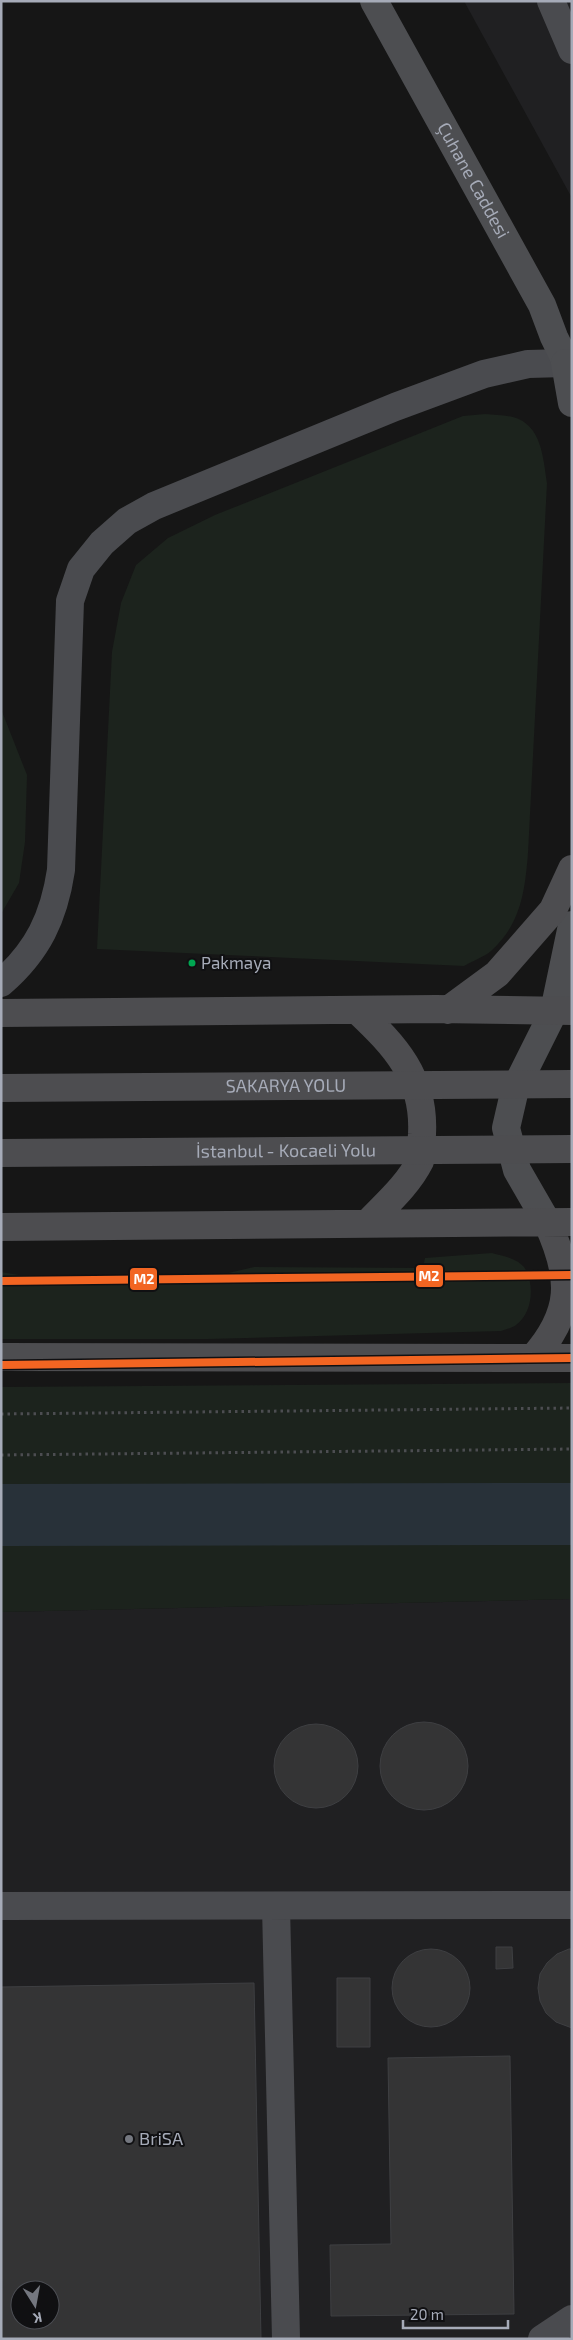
<svg xmlns="http://www.w3.org/2000/svg" width="573" height="2340" viewBox="0 0 573 2340" font-family="'Exo 2',sans-serif">
<style>
.built{fill:#202022;fill-rule:evenodd}
.green{fill:#1c231d}
.lines{fill:none;stroke-linecap:round;stroke-linejoin:round}
.river{stroke:#283139;stroke-width:62}
.building{fill:#343435;stroke:#3e3f42;fill-rule:evenodd}
.path{stroke:#4c4d51;stroke-width:3;stroke-dasharray:2.5 4;stroke-linecap:butt}
.minor{stroke:#4a4b4f;stroke-width:28}
.major{stroke:#4d4e51;stroke-width:28}
.highway{stroke:#4d4d50;stroke-width:28}
.highway-bridge{stroke:#4d4d50;stroke-width:28}
.metro-1-casing{stroke:#101012;stroke-width:11}
.metro-1{stroke:#f26522;stroke-width:8}
.bus-dot{fill:#00a651;stroke:#101012;stroke-width:2}
.poi-dot{fill:#74777f;stroke:#101012;stroke-width:2}
.labels{text-anchor:middle;stroke-width:4;stroke-linejoin:round;paint-order:stroke}
.bus-label{font-size:17px;fill:#a6abb8;stroke:#101012;text-anchor:start}
.street-label{font-size:18px;fill:#a6abb8;stroke:#101012}
.poi-label{font-size:18px;fill:#a6abb8;stroke:#101012;text-anchor:start}
.line-badge{stroke:#101012;stroke-width:2}
.badge-label{font-size:14px;text-anchor:middle;font-weight:bold;fill:#fff}
</style>
<rect width="100%" height="100%" fill="#161616"/>
<path class="built" d="M464,1h108v197z
M572,1599v740h-571v-727zM20,2290h30v30h-30z"/>
<path class="green" d="M485,414c9,1 19,1 28,3 29,8 30,41 34,66l-19,370c-3,38 -7,71 -37,98 -7,6 -19,10 -27,15l-367,-17 15,-297 9,-49 15,-38 32,-27 47,-23 248,-99z
M1,709l26,66 -2,67 -6,41 -18,31z
M492,1253c10,3 25,5 32,14 11,16 9,46 -8,58 -4,3 -10,4 -15,6l-293,8h-207v-67l18,3h201l34,-8 169,1 2,-10z
M572,1383v216l-571,13v-225z"/>
<g class="lines">
<path class="river" d="M1,1515l571,-1"/>
</g>
<path class="building" d="M380 1766a44 44 0 1 1 88 0a44 44 0 1 1-88 0Z
M274 1766a42 42 0 1 1 84 0a42 42 0 1 1-84 0Z
M496,1947h16l1,21 -17,1z
M569,1949h3v79l-16,-6 -10,-9 -6,-12 -2,-13 2,-14 7,-11 10,-9z
M392 1988a39 39 0 1 1 78 0a39 39 0 1 1-78 0Z
M337,1978h33v69h-33z
M254,1983l7,356h-260v-352zM20,2290h30v30h-30z
M510,2056l4,258 -183,2 -1,-71 61,-1 -3,-186z"/>
<g class="lines">
<path class="path" d="M1,1414l571,-6
M1,1455l571,-6"/>
<path class="minor" d="M551,1l21,49
M1,983c37,-32 53,-66 60,-113l9,-269 11,-32 21,-26 25,-22 27,-15 241,-99 89,-33 44,-10 37,-1
M1,1906l571,-1
M276,1906l10,433
M542,2339l30,-20"/>
<g class="major">
<path id="s1" d="M374,1l168,304 12,32 18,37"/>
<path d="M565,363l7,40"/>
<path d="M547,1222l-30,-52 -11,-42 9,-39 39,-78 18,-86"/>
</g>
<path class="highway" d="M357,1010c38,36 68,67 65,124 -1,8 1,20 -2,27 -12,24 -34,43 -52,62
M448,1010l49,-36 56,-64 19,-41
M1,1013l435,-4 136,2
M1,1227l571,-5
M1,1357l571,1
M533,1358c40,-45 40,-80 14,-136"/>
<g class="highway-bridge">
<path id="s2" d="M1,1088l571,-4"/>
<path id="s3" d="M1,1153l571,-4"/>
</g>
<defs>
<path id="metro-1" d="M1,1281l571,-6
M1,1365l571,-7"/>
</defs>
<use href="#metro-1" class="metro-1-casing"/>
<use href="#metro-1" class="metro-1"/>
</g>
<circle class="bus-dot" cx="192" cy="963" r="4.5"/>
<circle class="poi-dot" cx="129" cy="2139" r="5"/>
<g class="labels">
<g class="bus-label">
<text x="201" y="969">Pakmaya</text>
</g>
<g class="street-label">
<text dy="6" stroke="none"><textPath href="#s1" startOffset="205">Çuhane Caddesi</textPath></text>
<text dy="6" stroke="none"><textPath href="#s2" startOffset="285">SAKARYA YOLU</textPath></text>
<text dy="6" stroke="none"><textPath href="#s3" startOffset="285">İstanbul - Kocaeli Yolu</textPath></text>
</g>
<g class="poi-label">
<text x="139" y="2145">BriSA</text>
</g>
</g>
<g class="line-badge">
<rect x="415" y="1264" width="29" height="24" rx="5" fill="#f26522"/>
<rect x="129" y="1267" width="29" height="24" rx="5" fill="#f26522"/>
</g>
<g class="badge-label">
<text x="429" y="1281">M2</text>
<text x="144" y="1284">M2</text>
</g>
<rect width="573" height="2340" fill="none" stroke="#a6abb8" stroke-width="5"/>
<g transform="translate(35 2305) rotate(169)"><circle r="24" fill="#101012" stroke="#4c4e54"/>
<path d="M0-4L9 19L0 12L-9 19Z" fill="#74777f"/>
<text y="-8" font-size="14" font-weight="bold" text-anchor="middle" fill="#a6abb8">K</text>
</g>
<path d="M403 2320v8h105v-8" fill="none" stroke="#a6abb8" stroke-width="2.5"/>
<text x="410" y="2320" font-size="15" fill="#a6abb8" stroke="#101012" stroke-width="4" paint-order="stroke">20 m</text>
</svg>
